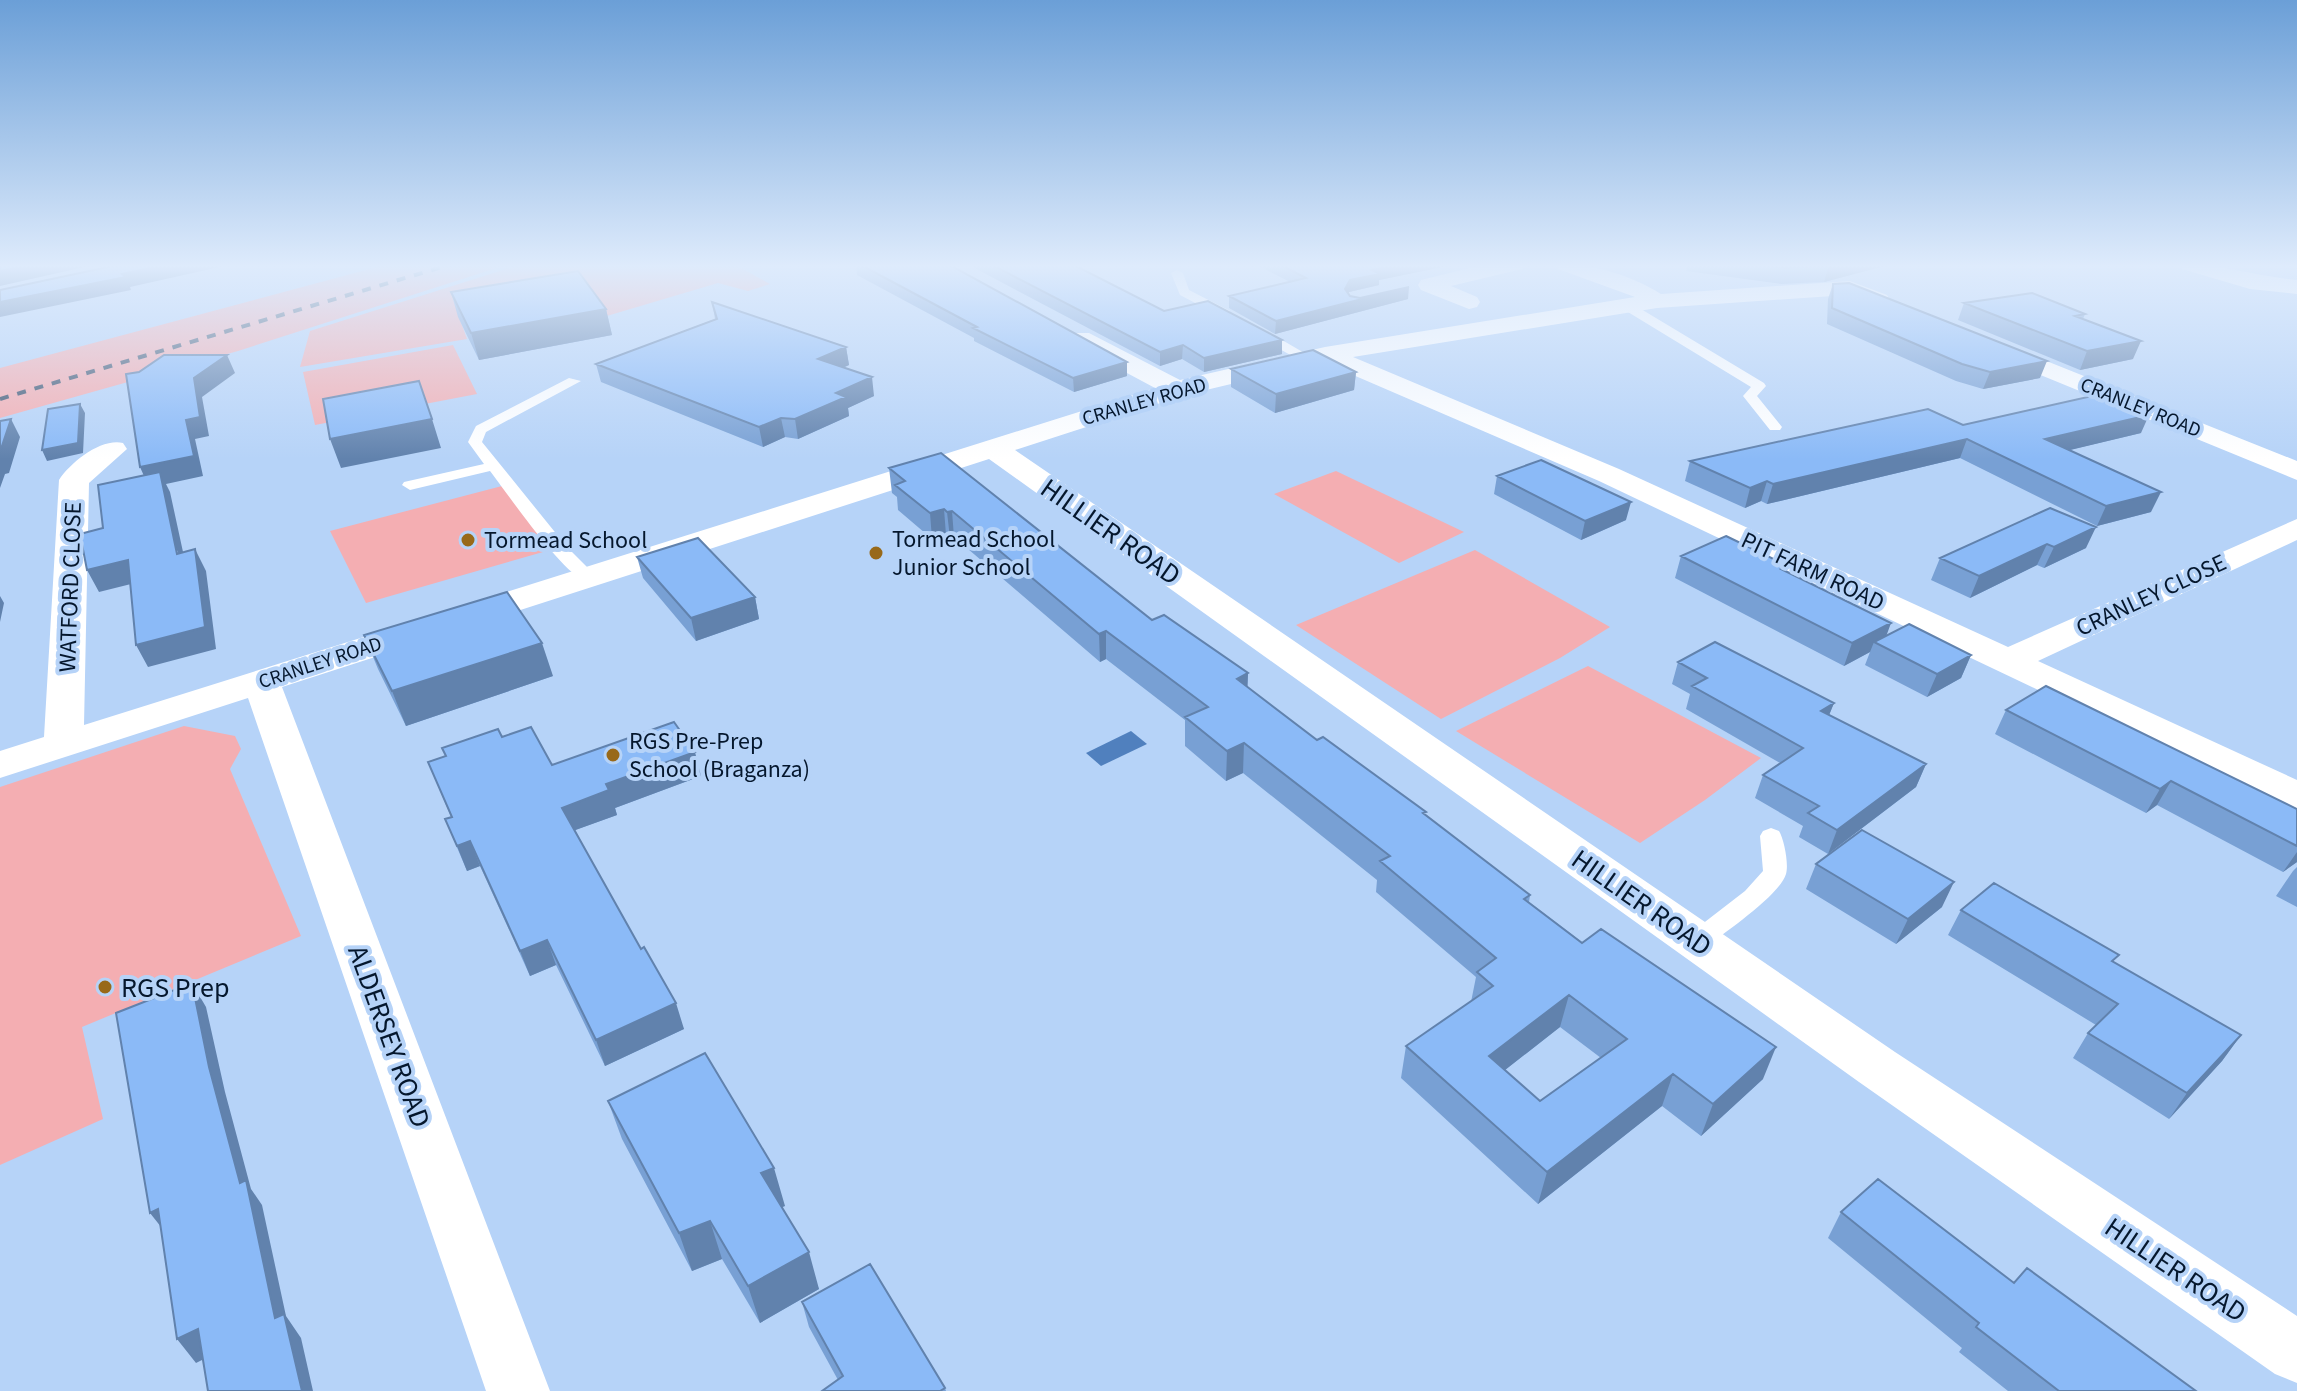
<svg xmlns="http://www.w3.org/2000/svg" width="2297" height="1391" viewBox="0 0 2297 1391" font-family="'Source Sans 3',sans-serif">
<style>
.green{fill:#f4aeb2}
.water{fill:#5080be}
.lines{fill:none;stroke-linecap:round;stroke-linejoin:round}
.lane{fill:#fff;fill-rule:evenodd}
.street{fill:#fff;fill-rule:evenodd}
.rail{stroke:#405570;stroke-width:4;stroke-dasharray:9 9;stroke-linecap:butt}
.wall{fill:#78a0d4;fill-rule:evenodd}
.shaded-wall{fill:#6182ad}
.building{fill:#8bbaf7;stroke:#6182ad;stroke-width:2;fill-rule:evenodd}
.poi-dot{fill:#986919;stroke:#b6d3f8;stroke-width:3}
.labels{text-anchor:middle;stroke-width:8;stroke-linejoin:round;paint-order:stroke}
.far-street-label{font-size:20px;fill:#05172d;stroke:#b6d3f8}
.poi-label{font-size:24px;fill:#05172d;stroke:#b6d3f8;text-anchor:start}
.street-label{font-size:24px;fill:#05172d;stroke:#b6d3f8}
.near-street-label{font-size:28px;fill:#05172d;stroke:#b6d3f8}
.near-poi-label{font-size:28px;fill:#05172d;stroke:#b6d3f8;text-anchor:start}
</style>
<rect width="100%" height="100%" fill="#b6d3f8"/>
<path class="green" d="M388,264h121l-271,87 -238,67v-50z
M522,264h212l36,20 -22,7 -30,-8 -118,35 -141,-1 8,22 -167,28 10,-36z
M453,345l24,49 -162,31 -12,-53z
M1336,471l128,61 -65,31 -125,-69z
M502,486l48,64 -184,53 -36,-72z
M1475,550l135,77 -50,31 -119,61 -145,-94z
M1588,666l173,92 -56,42 -65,43 -184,-112z
M184,726l51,10 6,13 -11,20 71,167 -219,91 21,92 -103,46v-378z"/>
<path class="water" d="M1131,731l16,13 -46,22 -15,-13z"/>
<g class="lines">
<path class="lane" d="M1177,270l6,3 6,17 41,21v6h-8l-42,-22 -9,-22z
M1623,303h8l133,80 2,3 -9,10 25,31 -2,3h-10l-27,-34 8,-9 -128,-78z
M1257,330h8l48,28 -12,3 -44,-25z
M569,378l12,3 -95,51 -4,10 85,105 25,25 3,4 -9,5c-22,-5 -79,-88 -96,-110l-80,19 -8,-5 2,-3 80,-18 -16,-22 8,-16z
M1771,828l8,3c5,8 10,33 7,43 -6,21 -62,59 -80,73l-9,3 -9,-3 -3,-6 3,-6 57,-44 18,-20 -3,-35 3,-5z"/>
<path class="street" d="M1486,264h39l-3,5 -71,17 26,11 3,5 -3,5 -8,2 -48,-19 -3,-5 3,-5z
M1555,264c38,0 74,10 106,30l189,-13 37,14 3,5 -3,5h-16l-24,-10 -190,13 -304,49 266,112 389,178 289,-128v21l-259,121 259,119v30l-15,-4 -683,-325 -276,-119 -138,33 -170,55 880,602 402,264v67l-22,-9 -416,-292 -870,-623 -707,228 268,704h-64l-238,-693 -248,80v-27l44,-14 15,-257c12,-18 42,-42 64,-37l4,6 -38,34 -5,242 1071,-337 -84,-45 -3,-5 3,-5h18l91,47 145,-33 310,-50 -77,-28z
M2179,264c41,0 78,12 118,16v14l-47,-5 -68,-20z
M1996,341l301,120v19l-310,-127 -3,-5 3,-5z"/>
<path class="rail" d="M0,399l452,-135"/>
</g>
<path class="wall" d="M856,264h91l180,98v14l-53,16 -100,-51v-3l-117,-63z
M967,264h105l92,47 118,29v14l-78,18 -22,-13 -22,7z
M1255,264h202l-78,16v5l-30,7v1l1,3 10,2 48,1 -133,35 -46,-26v-12l61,-14z
M1687,264h205l-68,18 -43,2 -95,-13z
M1833,284l207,94 -57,11 -27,-8 -129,-57 1,-25z
M451,292l155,17 6,26 -133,25 -21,-43z
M712,302l134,45 3,18 -6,3 31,28 -26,12 1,8 -51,23 -13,-2 -22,10 -162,-65 -5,-18 119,-45z
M1964,303l121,11 -2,5 50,40 -53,11 -122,-50z
M1231,369l125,3 -2,18 -79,23 -44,-26z
M1963,425l178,8 -72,17 82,62 -54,14 -137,-68 -193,46 -6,-3 -16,7 -60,-27 5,-20z
M889,468l263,152 96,53 -1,14 70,53 108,75 105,80 -1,7 234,177 -62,57 -39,-30 -124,98 -137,-126 5,-32 65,-44 5,-25 -100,-85 1,-12 -134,-107 -17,8 -41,-35v-26l-79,-61 -6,3 -146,-125 -4,1 -4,-3 -14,4 -34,-29 -1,-13 -5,-4zM1560,1027l41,31 -61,43 -35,-31z
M1497,476l129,44 -45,20 -87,-46z
M2050,508l36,40 -42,20 -7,-3 -67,33 -39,-18 9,-22z
M1681,556l107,10 -2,5 100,65 85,19 -10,23 -34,19 -62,-32 5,-13 -26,14 -169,-88z
M637,557l118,40 4,22 -63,22 -53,-63z
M364,635l189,41 -147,50 -28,-57z
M1678,662l156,41 -5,12 97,49 -10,23 -88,67 -29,-17 4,-11 -48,-28 8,-23 17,-12 -94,-54 4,-15 -18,-10z
M2006,710l291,99v53l-14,10 -126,-67 -11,8 -151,-79z
M502,737l50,28 149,11 -86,32 2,7 -42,15 109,199 -79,37 -49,-101 -26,11 -50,-110 -13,5 -22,-52 6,-2 -23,-55z
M1816,864l126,43 -46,37 -90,-55z
M2297,867v40l-21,-11 17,-25z
M1961,910l154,53 126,72 -19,26 -53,58 -96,-61 15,-25 8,-8 -148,-90z
M608,1101l177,105 -3,1 37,82 -59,34 -38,-64 -30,12 -70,-132z
M1841,1212l173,71 182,108h-188l-49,-39 3,-4 -134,-110z
M802,1302l143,86 1,3h-124l16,-11 -29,-53z"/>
<path class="shaded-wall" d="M34,264h64l-98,22v-15z
M169,264h64l-103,23 1,3 -131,27v-15z
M1401,264h56l-78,16v5l-30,7 -5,10 1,-13 5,-9 22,-10z
M1833,264h59l-68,18 5,-17z
M1409,287l-1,12 -133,35 1,-13z
M606,309l6,26 -133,25 -8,-27z
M1282,340v14l-78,18v-14z
M2141,341l-8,18 -53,11 7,-19z
M1183,345l-1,14 -22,7v-14z
M846,347l3,18 -28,12 -3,-18z
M227,355l8,18 -33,24 7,39 -14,3 8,37 -37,8 4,8 18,83 -48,-108 46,-47 8,-42z
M2047,361l-7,17 -57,11 7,-17z
M1127,362v14l-53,16 -1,-14z
M1356,372l-2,18 -79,23 1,-19z
M872,377l2,19 -26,12 1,8 -51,23 -3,-20 41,-26z
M80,404l5,9 -2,40 -36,8 -5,-11z
M2149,415l-8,18 -104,25 8,-19z
M781,418l4,19 -22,10 -4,-20z
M11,419l9,18 -11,36 -4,1 -5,14v-36z
M432,419l9,29 -100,20 -11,-29z
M1967,439l-7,19 -193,46 6,-20z
M1767,481l-6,20 -16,7 5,-20z
M2161,492l-10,20 -54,14 9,-20z
M1631,502l-5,18 -45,20 4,-19z
M944,509l2,26 -14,4 -2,-26z
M952,511l2,26 -4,1 -3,-26z
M2096,527l-10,21 -42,20 10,-21z
M2047,544l-10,21 -67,33 9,-22z
M195,549l11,22 10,78 -68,18 -12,-22z
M128,560l11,22 -40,10 -12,-22z
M0,596l4,7 -4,19z
M755,597l4,22 -63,22 -5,-23z
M1891,623l-8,22 -9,-3 -4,10 -26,14 8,-23z
M1106,631v28l-6,3 -1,-28z
M542,643l11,33 -147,50 -14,-35z
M1971,655l-10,23 -34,19 10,-23z
M1248,673l-1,29 -10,-23z
M1834,703l-9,22 -4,-14z
M1244,743l-1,30 -17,8 1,-30z
M695,752l6,24 -86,32 2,7 -47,17 -8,-24 44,-24z
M1926,764l-10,23 -88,67 9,-24z
M2171,781l-14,24 -11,8 14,-24z
M470,841l10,25 -13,5 -10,-25z
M2297,852v10l-14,10z
M1954,882l-12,25 -46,37 12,-25z
M547,940l9,25 -26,11 -10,-25z
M192,983l14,24 19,85 26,97 11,16 24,111 15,22 12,53h-11l-27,-73 -66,-251z
M1569,995l-9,32 -78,61 7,-32z
M676,1003l8,26 -79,37 -9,-26z
M2241,1035l-19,26 -53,58 18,-26z
M1776,1047l-13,32 -62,57 12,-32z
M1673,1074l-11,32 -124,98 9,-32z
M774,1168l11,38 -14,5 -10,-38z
M158,1209l11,28 -19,-24z
M710,1221l12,38 -30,12 -13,-38z
M809,1252l10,37 -59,34 -12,-37z
M198,1329l18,24 -20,10 -19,-24z"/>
<path class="building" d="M0,264h34l-34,7z
M122,264h47l-47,10 4,3 -126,25v-12z
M859,264h89l179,98 -54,16 -100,-50 4,-1z
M990,264h82l92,47 44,-10 74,39 -78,18 -21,-13 -23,7z
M1279,264h122l-29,6 8,4 -30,6 -5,9 5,7 10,2 49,-11 -133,34 -47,-25 77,-18z
M1760,264h73l-48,4z
M578,271l28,38 -135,24 -20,-41z
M1849,283l198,78 -57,11 -28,-8 -130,-56 1,-24z
M2032,293l53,21 -10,2 66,25 -54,10 -123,-48z
M712,302l134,45 -28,12 54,18 -36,16 10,4 -51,22 -14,-1 -22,9 -163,-63 121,-45z
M1313,350l43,22 -80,22 -45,-25z
M164,355h63l-33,23 6,39 -14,3 8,36 -54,11 -14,-93 13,-2z
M419,381l13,38 -102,20 -7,-40z
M2101,394l48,21 -104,24 116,53 -55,14 -139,-67 -194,45 -6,-3 -17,7 -60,-27 238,-52 35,16z
M80,404l-2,39 -36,7 6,-41z
M11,419l-11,33v-31z
M941,453l211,167 12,-5 84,58 -11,6 80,61 6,-3 103,75 -3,1 107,82 -6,4 58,44 19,-14 175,118 -63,57 -40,-30 -126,98 -141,-126 87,-60 -16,-14 19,-14 -116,-97 10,-5 -146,-113 -17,8 -42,-34 23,-10 -102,-76 -7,3 -147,-123 -5,1 -3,-3 -14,4 -35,-28 10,-4 -16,-13zM1569,995l58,44 -87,62 -51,-45z
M1541,460l90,42 -46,19 -88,-45z
M160,472l17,82 18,-5 10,78 -69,18 -8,-85 -41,10 -7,-36 23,-6 -5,-43z
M2050,508l46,19 -42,20 -7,-3 -68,32 -39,-18z
M1726,536l62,30 -7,3 110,54 -39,20 -171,-87z
M698,538l57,59 -64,21 -54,-61z
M507,592l35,51 -150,48 -28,-56z
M1909,624l62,31 -34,19 -63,-32z
M1715,642l119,61 -13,8 105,53 -89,66 -29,-17 11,-7 -56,-31 40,-27 -111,-62 15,-8 -29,-16z
M2046,686l251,123v37l-126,-65 -11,8 -154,-79z
M674,722l21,30 -89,32 3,6 -47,18 79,141 3,-2 32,56 -80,37 -49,-100 -27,11 -50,-110 -13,5 -12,-27 7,-2 -24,-55 18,-6 -4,-8 56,-19 4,8 29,-10 21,38z
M1862,830l92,52 -46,37 -92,-55z
M1994,883l125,72 -7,6 129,74 -54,58 -99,-60 30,-29 -157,-94z
M192,983l17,84 31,116 6,-3 29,138 9,-4 18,77h-94l-10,-62 -21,10 -19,-130 -8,4 -34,-200z
M705,1053l69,115 -13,5 48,79 -61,34 -38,-65 -31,12 -71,-132z
M1878,1179l136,104 13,-15 169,123h-137l-83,-64 3,-4 -138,-111z
M870,1264l75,124 -5,3h-118l21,-15 -41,-74z"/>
<linearGradient id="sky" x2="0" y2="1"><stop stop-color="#6b9fd7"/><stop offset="0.58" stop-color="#deebfc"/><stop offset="1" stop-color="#deebfc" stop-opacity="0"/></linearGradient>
<rect width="2297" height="459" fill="url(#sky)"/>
<g class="poi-dot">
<circle cx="468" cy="540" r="8"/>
<circle cx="876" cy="553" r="8"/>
<circle cx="613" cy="755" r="8"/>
<circle cx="105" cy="987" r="8"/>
</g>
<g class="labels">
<g class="far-street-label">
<text transform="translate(1144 401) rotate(-16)" y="7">CRANLEY ROAD</text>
<text transform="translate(2141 407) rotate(22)" y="7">CRANLEY ROAD</text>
<text transform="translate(320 662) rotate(-18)" y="7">CRANLEY ROAD</text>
</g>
<g class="poi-label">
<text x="892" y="547">Tormead School<tspan x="892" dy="28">Junior School</tspan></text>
<text x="484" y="548">Tormead School</text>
<text x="629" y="749">RGS Pre-Prep<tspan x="629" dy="28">School (Braganza)</tspan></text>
</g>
<g class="street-label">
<text transform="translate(1813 571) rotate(25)" y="8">PIT FARM ROAD</text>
<text transform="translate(70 587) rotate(-88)" y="8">WATFORD CLOSE</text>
<text transform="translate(2151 595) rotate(-25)" y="8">CRANLEY CLOSE</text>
</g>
<g class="near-street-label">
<text transform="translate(1111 531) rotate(35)" y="10">HILLIER ROAD</text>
<text transform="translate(1642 902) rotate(35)" y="10">HILLIER ROAD</text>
<text transform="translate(390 1036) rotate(70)" y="10">ALDERSEY ROAD</text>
<text transform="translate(2176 1269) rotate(34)" y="10">HILLIER ROAD</text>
</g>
<g class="near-poi-label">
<text x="121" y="997">RGS Prep</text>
</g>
</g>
</svg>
